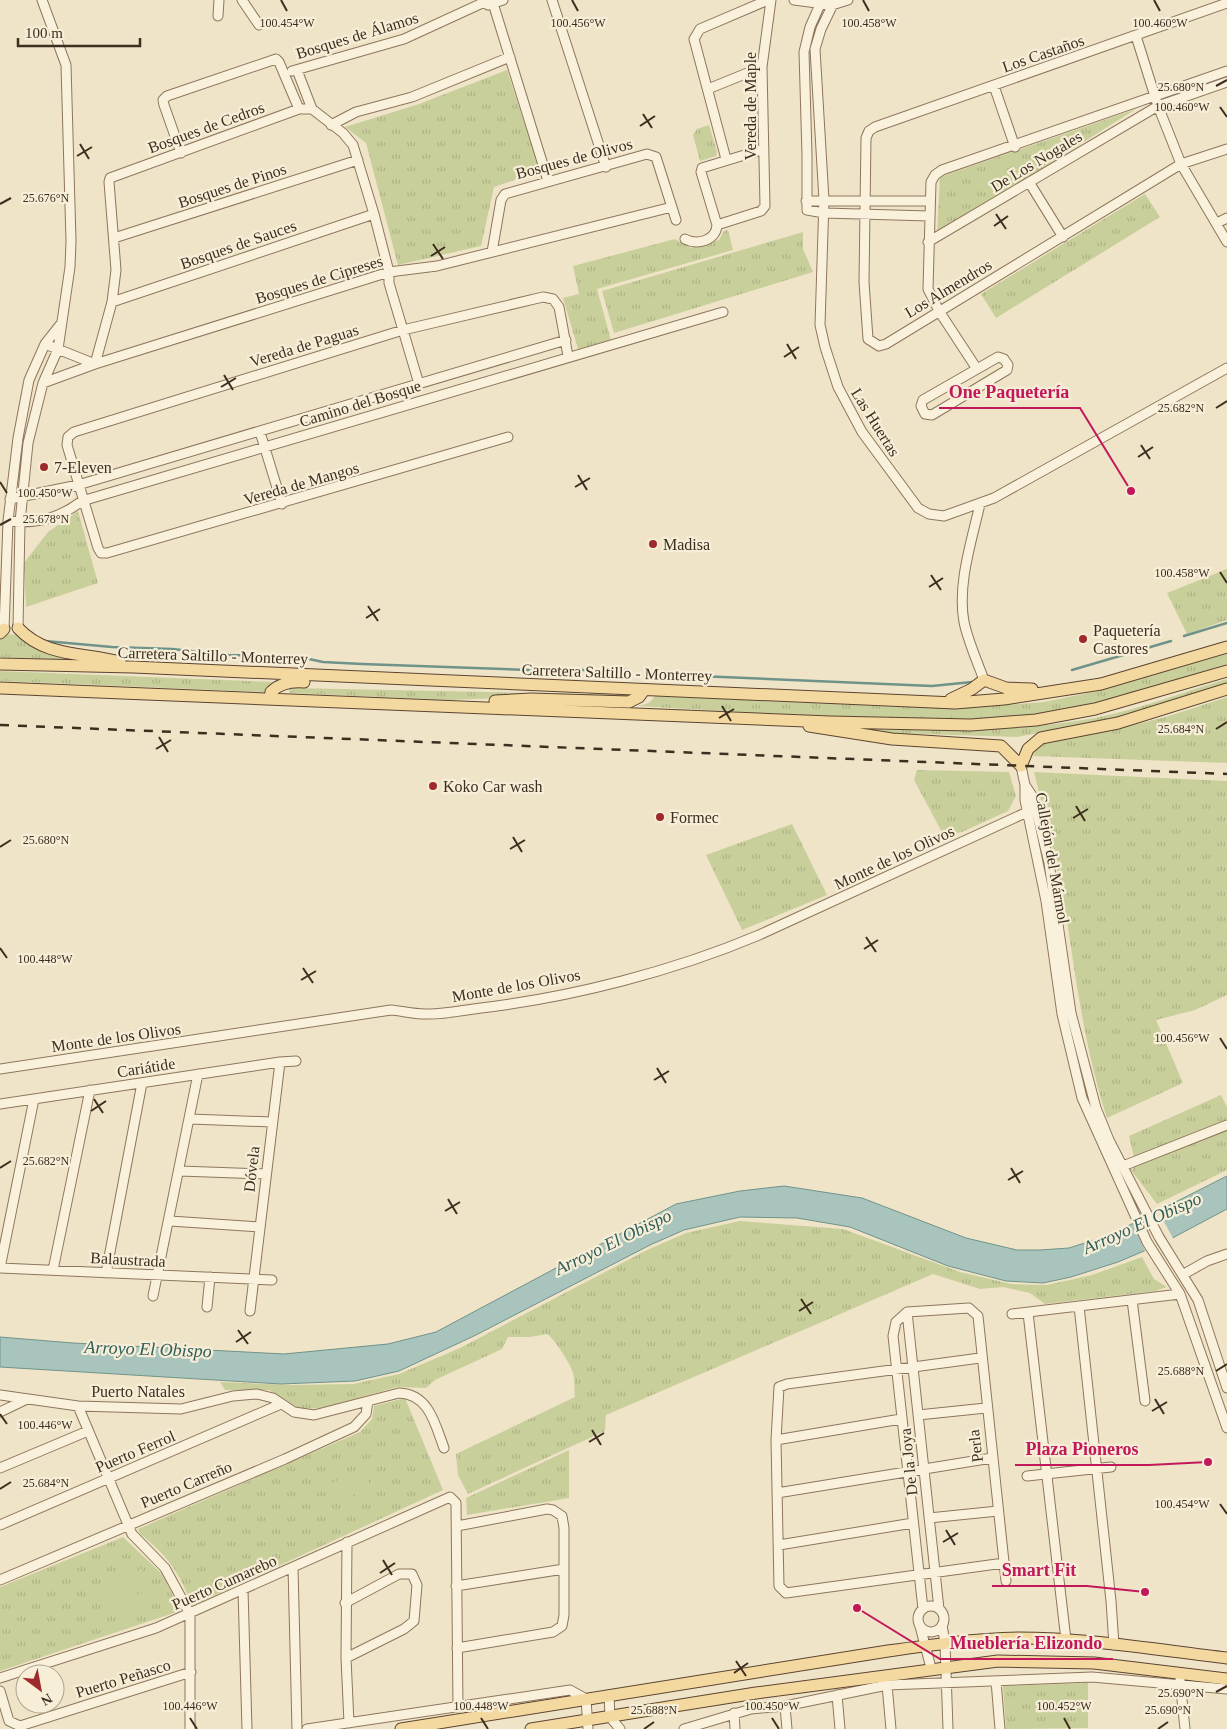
<svg xmlns="http://www.w3.org/2000/svg" width="1227" height="1729" viewBox="0 0 1227 1729" font-family="Georgia,serif">
<style>
.grass{fill:url(#grass-tufts)}
.pitch{fill:#c9cf9b}
.water{fill:#a9c4bc;stroke:#6f938a}
.pier{fill:#f0e4c8}
.lines{fill:none;stroke-linecap:round;stroke-linejoin:round}
.stream{stroke:#6f938a;stroke-width:2.5}
.minor-casing{stroke:#8d765c;stroke-width:11}
.major-casing{stroke:#5b4430;stroke-width:13}
.minor{stroke:#faf1dc;stroke-width:9}
.major{stroke:#f3d9a0;stroke-width:11}
.rail{stroke:#3d2e20;stroke-width:2.5;stroke-dasharray:9 9;stroke-linecap:butt}
.ticks{fill:none;stroke:#3d2e20;stroke-width:2}
.poi-dot{fill:#9e2a2b;stroke:#f7eed8;stroke-width:2}
.labels{text-anchor:middle;stroke-width:4.5;stroke-linejoin:round;paint-order:stroke}
.street-label{font-size:16px;fill:#3d2e20;stroke:#f7eed8}
.poi-label{font-size:16px;fill:#3d2e20;stroke:#f7eed8;text-anchor:start}
.water-label{font-size:18px;font-style:italic;fill:#2f5d5a;stroke:#f7eed8}
.ticks-label{font-size:12px;text-anchor:middle;fill:#3d2e20;stroke:#f7eed8;stroke-width:4.5;stroke-linejoin:round;paint-order:stroke}
.leader{fill:none;stroke:#c2185b;stroke-width:2}
.callout-dot{fill:#c2185b;stroke:#f7eed8;stroke-width:2}
.callout-label{font-size:18px;text-anchor:middle;font-weight:bold;fill:#c2185b;stroke:#f7eed8;stroke-width:4.5;stroke-linejoin:round;paint-order:stroke}
</style>
<defs>
<pattern id="grass-tufts" width="24" height="20" patternUnits="userSpaceOnUse" patternTransform="scale(1.25)"><rect width="24" height="20" fill="#c9cf9b"/><path d="M3 7l-1-3M5 7V3M7 7l1-3M15 17l-1-3M17 17v-4M19 17l1-3" fill="none" stroke="#aeb285"/></pattern>
</defs>
<rect width="100%" height="100%" fill="#f0e4c8"/>
<path class="grass" d="M507,70l33,101 -46,16 -13,59 -83,19 -32,-122 -21,-16 74,-23z
M1136,109l-199,125 3,-57z
M709,125l8,27 -1,4 -16,5 -7,-26 4,-6z
M1145,194l15,23 -164,101 -15,-24z
M728,230l5,20 -136,39 14,51 -33,9 -15,-51 16,-4 -6,-28 102,-27 16,9 28,-8 5,-9z
M803,232v17l10,23 -199,61 -12,-42z
M78,511l20,72 -72,24 -2,-44 24,-31z
M1227,569v51l-40,14 -20,-41z
M5,634l13,1 24,17 57,10 -99,-5v-17z
M1227,652v12c-65,20 -129,43 -197,51 -43,6 -85,4 -128,3 -88,-1 -176,-7 -264,-12l11,-3 6,-7 247,11 91,-1 51,-4 54,-11z
M0,671l275,11 -6,2 -4,8 -242,-10 -23,-1z
M1227,679v7l-125,35 -85,16 -126,-4 -20,-4c78,2 146,3 224,-11 45,-9 88,-26 132,-39z
M295,688l339,7 -3,3 -101,-1 -82,3 -158,-7 -1,-4z
M1227,697v66l-194,-7 2,-7 7,-6 67,-12 60,-15z
M917,770l92,2 7,24 -8,15 -46,21 -18,4 -30,-56z
M1034,772l193,9v214l-32,15 -39,10 27,63 -76,35c-21,-65 -30,-130 -40,-197 -8,-50 -21,-100 -33,-149z
M792,824l35,71 -85,35 -36,-75z
M1221,1095l6,12v63l-70,34 -26,-34 5,-4 -7,-30z
M740,1221l103,8 117,43 51,12 36,1 45,-10 50,-18 12,22 13,8 -12,4 -110,13 -15,-11 -27,-6 -23,2 -47,-15 -327,141 -1,16 -137,63 -10,-19 -2,-21 119,-57c-1,-7 0,-17 -2,-24 -2,-8 -19,-35 -26,-39l-17,3h-22l-6,12 -67,31 -9,8 -29,-1 -74,21 -23,1 -31,-19h-44l-5,-8 72,3 61,-1 46,-10 61,-26 187,-98 39,-17z
M405,1398l38,92 -251,116c-12,-33 -24,-50 -52,-72l-2,-5 222,-97 12,-13 2,-13z
M569,1450v48l-102,17 -1,-17z
M123,1537l40,38 17,36 -180,60v-84z
M1088,1683v45l-82,1 -3,-43z"/>
<path class="pitch" d="M363,1469l8,18 -31,14 -8,-18z
M142,1569l7,19 -40,16 -7,-19z
M146,1591l6,16 -35,13 -6,-15z"/>
<path class="water" d="M1227,1176v33l-64,34 -45,19 -47,15 -28,6 -37,-2 -58,-15 -98,-39 -53,-9 -57,-1 -56,13 -34,15 -174,90 -77,36 -44,10 -74,3 -281,-17v-30l73,6 211,11 104,-10 48,-12 240,-128 64,-13 44,-5 78,12 104,40 51,12h23l29,-2 41,-13z"/>
<path class="pier" d="M1157,1209l17,31 -28,13 -14,-31z"/>
<g class="lines">
<path class="stream" d="M1184,636l43,-13
M45,641l67,6 60,2 57,6 66,1 28,6 39,2 166,6h101
M1072,670l99,-29
M660,671l39,5 233,10 40,-4"/>
<defs>
<path id="minor" d="M242,0l17,25
M492,0l56,181
M552,0l54,167
M794,0l38,5 16,-5
M822,0l-12,27 -6,25 3,103v55l17,3 105,3
M835,0l-14,29 -6,20 9,151 -4,125 5,22 13,40 24,45 56,76 11,6 15,2 50,-18 233,-130
M1227,3l-352,124 -6,4 -3,7 -2,144 4,57 11,7 7,-2 295,-180 46,-15
M488,5l15,-5
M218,16l1,-16
M1136,36l22,70 23,58 46,78
M297,70l15,39 31,24 10,12 21,69 15,58v11l30,101
M292,71l112,-32 85,-39
M994,86l21,61
M708,89l54,-22
M331,125l25,-13 56,-15 98,-40
M181,153l-17,-48 -1,-5 4,-4 109,-37 3,3 20,47
M726,159l-32,-120 6,-10 68,-29
M1029,182l34,55
M806,201h124
M1217,223l10,-5
M717,225l-16,-53 1,-4 62,-19
M114,238l244,-78
M685,239c13,7 31,1 32,-14l44,-14 4,-5 -3,-139 9,-67
M928,242l230,-136 69,-24
M492,252l9,-52 4,-6 142,-40 9,3 20,63
M112,302l262,-88
M45,344l50,20
M998,357l6,2 4,6 -1,5 -75,45 -7,-1 -4,-8 2,-6z
M95,364l17,-62 4,-32 -7,-88 1,-4 189,-69h13
M977,369l-38,-58 -11,-22 3,-107 4,-7 7,-5 285,-99
M43,383l52,-19 294,-92 48,-6 235,-59
M260,432l22,72
M508,437l-401,116h-6l-3,-5 -31,-103 1,-8 6,-5 329,-102 140,-33 10,2 6,8 9,49
M10,499l68,-14 488,-145
M980,504c-8,36 -23,80 -16,118 4,19 13,39 20,58
M8,521c29,3 50,-2 74,-20l641,-189
M18,628l2,-106 8,-79 15,-60 15,-34 12,-82 1,-26 -5,-176 -24,-65
M4,629l4,-108 10,-83 11,-58 16,-36 15,-19
M1021,766l4,19v15l21,101 16,113 20,84 65,144 33,52 47,134
M1025,785l8,12 16,66 22,150 25,95 13,32 50,97 39,63 29,88
M0,1069l391,-59c11,1 22,4 34,4 18,1 38,-4 56,-6 92,-11 193,-37 278,-73l277,-127
M0,1104l280,-42 16,-1
M190,1119l81,3
M1123,1166l104,-41
M180,1171l86,3
M170,1221l90,6
M0,1268l272,12
M0,1268l34,-169
M53,1270l37,-180
M106,1273l36,-190
M1184,1274l23,-13 20,-7
M153,1296l45,-222
M1132,1300l13,101
M1079,1306l32,295 3,44
M207,1307l3,-30
M250,1311l30,-249
M907,1312l32,297
M1028,1313l38,327
M1012,1314l168,-20
M980,1358l-193,26 -8,3 -3,53 3,146 7,7 218,-30
M0,1395l78,11 103,3 52,-13 24,-2 16,4 21,14 20,3 85,-22c30,1 36,31 45,55
M78,1406l54,128 33,34 25,46v115
M0,1412l25,-12
M918,1415l68,-7
M776,1440l125,-21
M0,1468l88,-37
M1027,1476l84,-9
M777,1493l215,-35
M929,1518l69,-7
M0,1525l281,-121
M457,1526l90,-17 6,1 9,6 2,12v87l-2,11 -9,6 -96,16
M347,1542l-1,116 3,65
M779,1545l134,-22
M293,1567l4,162
M0,1580l285,-121 69,-32 12,-13 2,-13
M456,1586l108,-17
M243,1590l4,139
M345,1603l54,-29h13l5,11 -3,36 -10,8 -58,29
M918 1619a13 13 0 1 1 26 0a13 13 0 1 1-26 0Z
M923,1609l-30,-273 3,-14 11,-10 62,-4 9,8 28,265
M942,1625l3,18 3,86
M920,1626l11,42
M0,1678l156,-50 294,-131 6,6 2,204
M1180,1680l5,49
M996,1681l4,48
M887,1685l4,44
M0,1691l9,30 11,5 171,-54
M609,1695l1,22 10,12
M837,1695l3,34
M785,1706l2,23
M734,1713l1,16
M307,1729l263,-39 16,9 2,30
M684,1729l67,-20 34,-3 102,-21 205,-8 135,12"/>
<path id="major" d="M18,628c28,30 66,24 102,34
M0,633l4,-4
M0,664l133,3 822,36 49,-4 97,-15 126,-37
M0,688l830,34 141,3 65,-5 59,-11 132,-38
M270,698l1,-6c9,-9 21,-11 33,-10
M951,699l21,-10 12,-9 22,8 26,1
M495,701l36,-2 98,3 10,-5 5,-7
M809,726l83,13 109,7 20,20 7,-17 13,-11 77,-15 109,-34
M401,1729l487,-78c43,-6 86,-12 130,-13 70,0 140,12 209,20
M531,1729l225,-36 242,-32 96,2 133,16"/>
</defs>
<use href="#minor" class="minor-casing"/>
<use href="#major" class="major-casing"/>
<use href="#minor" class="minor"/>
<use href="#major" class="major"/>
<path class="rail" d="M0,725l1227,49"/>
</g>
<path class="ticks" d="M281,0l6,11M572,0l6,11M863,0l6,11M1154,0l6,11M1216,86l11,-6M1220,107l7,10M643,114l9,14M640,126l15,-10M80,144l9,15M77,156l15,-9M0,204l11,-6M996,214l10,15M994,226l14,-10M433,244l10,15M431,256l14,-9M787,344l9,15M784,357l15,-10M224,375l9,15M221,387l15,-9M1216,408l11,-7M1141,445l9,14M1138,457l15,-10M578,475l9,15M0,482l7,11M575,487l15,-9M0,525l11,-6M1220,572l7,11M931,575l10,15M929,587l14,-9M368,606l10,15M366,618l14,-9M722,706l9,15M719,718l15,-9M1216,729l11,-7M159,737l9,15M156,749l15,-9M1076,806l9,15M1073,818l15,-9M513,837l9,15M0,847l11,-7M510,849l15,-9M866,937l10,15M0,948l7,10M864,949l14,-9M303,968l10,15M301,980l15,-9M1220,1038l7,11M657,1068l9,15M654,1080l15,-9M94,1099l9,14M91,1111l15,-10M0,1168l11,-7M1011,1168l9,15M1008,1180l15,-9M448,1199l9,15M445,1211l15,-9M801,1299l10,15M799,1311l14,-9M238,1330l10,14M236,1342l15,-10M1216,1371l11,-7M1155,1399l9,15M1152,1411l15,-9M0,1414l7,10M592,1430l9,15M589,1442l15,-9M0,1489l11,-7M1220,1504l7,10M946,1530l9,15M943,1542l15,-9M383,1560l9,15M380,1573l15,-10M736,1661l10,15M734,1673l14,-10M1216,1692l11,-6M190,1718l7,11M481,1718l7,11M772,1718l7,11M1064,1718l6,11M644,1729l10,-7M1158,1729l10,-7"/>
<g class="poi-dot">
<circle cx="44" cy="467" r="5"/>
<circle cx="653" cy="544" r="5"/>
<circle cx="1083" cy="639" r="5"/>
<circle cx="433" cy="786" r="5"/>
<circle cx="660" cy="817" r="5"/>
</g>
<g class="labels">
<g class="street-label">
<text transform="translate(357 35) rotate(-17)" y="6">Bosques de Álamos</text>
<text transform="translate(1043 53) rotate(-19)" y="6">Los Castaños</text>
<text transform="translate(750 106) rotate(-90)" y="6">Vereda de Maple</text>
<text transform="translate(206 127) rotate(-20)" y="6">Bosques de Cedros</text>
<text transform="translate(574 158) rotate(-15)" y="6">Bosques de Olivos</text>
<text transform="translate(1036 161) rotate(-31)" y="6">De Los Nogales</text>
<text transform="translate(232 185) rotate(-18)" y="6">Bosques de Pinos</text>
<text transform="translate(238 244) rotate(-19)" y="6">Bosques de Sauces</text>
<text transform="translate(319 279) rotate(-17)" y="6">Bosques de Cipreses</text>
<text transform="translate(948 288) rotate(-31)" y="6">Los Almendros</text>
<text transform="translate(304 345) rotate(-17)" y="6">Vereda de Paguas</text>
<text transform="translate(360 403) rotate(-17)" y="6">Camino del Bosque</text>
<text transform="translate(876 422) rotate(58)" y="6">Las Huertas</text>
<text transform="translate(301 483) rotate(-16)" y="6">Vereda de Mangos</text>
<text transform="translate(213 655) rotate(2)" y="6">Carretera Saltillo - Monterrey</text>
<text transform="translate(617 672) rotate(2)" y="6">Carretera Saltillo - Monterrey</text>
<text transform="translate(894 857) rotate(-25)" y="6">Monte de los Olivos</text>
<text transform="translate(1053 858) rotate(80)" y="6">Callejón del Mármol</text>
<text transform="translate(516 985) rotate(-10)" y="6">Monte de los Olivos</text>
<text transform="translate(116 1037) rotate(-8)" y="6">Monte de los Olivos</text>
<text transform="translate(146 1067) rotate(-9)" y="6">Cariátide</text>
<text transform="translate(251 1169) rotate(-84)" y="6">Dóvela</text>
<text transform="translate(128 1259) rotate(3)" y="6">Balaustrada</text>
<text x="138" y="1397">Puerto Natales</text>
<text transform="translate(975 1446) rotate(-97)" y="6">Perla</text>
<text transform="translate(135 1451) rotate(-23)" y="6">Puerto Ferrol</text>
<text transform="translate(908 1462) rotate(-96)" y="6">De la Joya</text>
<text transform="translate(186 1484) rotate(-23)" y="6">Puerto Carreño</text>
<text transform="translate(224 1582) rotate(-24)" y="6">Puerto Cumarebo</text>
<text transform="translate(123 1678) rotate(-17)" y="6">Puerto Peñasco</text>
</g>
<g class="poi-label">
<text x="54" y="473">7-Eleven</text>
<text x="663" y="550">Madisa</text>
<text x="1093" y="636">Paquetería<tspan x="1093" dy="18">Castores</tspan></text>
<text x="443" y="792">Koko Car wash</text>
<text x="670" y="823">Formec</text>
</g>
<g class="water-label">
<text transform="translate(1142 1223) rotate(-24)" y="6">Arroyo El Obispo</text>
<text transform="translate(613 1242) rotate(-26)" y="6">Arroyo El Obispo</text>
<text transform="translate(148 1349) rotate(2)" y="6">Arroyo El Obispo</text>
</g>
</g>
<g class="ticks-label">
<text x="287" y="27">100.454°W</text>
<text x="578" y="27">100.456°W</text>
<text x="869" y="27">100.458°W</text>
<text x="1160" y="27">100.460°W</text>
<text x="1181" y="91">25.680°N</text>
<text x="1182" y="111">100.460°W</text>
<text x="46" y="202">25.676°N</text>
<text x="1181" y="412">25.682°N</text>
<text x="45" y="497">100.450°W</text>
<text x="46" y="523">25.678°N</text>
<text x="1182" y="577">100.458°W</text>
<text x="1181" y="733">25.684°N</text>
<text x="46" y="844">25.680°N</text>
<text x="45" y="963">100.448°W</text>
<text x="1182" y="1042">100.456°W</text>
<text x="46" y="1165">25.682°N</text>
<text x="1181" y="1375">25.688°N</text>
<text x="45" y="1429">100.446°W</text>
<text x="46" y="1487">25.684°N</text>
<text x="1182" y="1508">100.454°W</text>
<text x="1181" y="1697">25.690°N</text>
<text x="190" y="1710">100.446°W</text>
<text x="481" y="1710">100.448°W</text>
<text x="772" y="1710">100.450°W</text>
<text x="1064" y="1710">100.452°W</text>
<text x="654" y="1714">25.688°N</text>
<text x="1168" y="1714">25.690°N</text>
</g>
<path class="leader" d="M1131 491L1080 408H939M1208 1462L1149 1465H1015M1145 1592L1087 1586H992M857 1608L940 1659H1113"/>
<g class="callout-dot">
<circle cx="1131" cy="491" r="5"/>
<circle cx="1208" cy="1462" r="5"/>
<circle cx="1145" cy="1592" r="5"/>
<circle cx="857" cy="1608" r="5"/>
</g>
<g class="callout-label">
<text x="1009" y="398">One Paquetería</text>
<text x="1082" y="1455">Plaza Pioneros</text>
<text x="1039" y="1576">Smart Fit</text>
<text x="1026" y="1649">Mueblería Elizondo</text>
</g>
<g transform="translate(40 1689) rotate(148)"><circle r="24" fill="#f7eed8" stroke="#ada18e"/>
<path d="M0-4L9 19L0 12L-9 19Z" fill="#9e2a2b"/>
<text y="-8" font-size="14" font-weight="bold" text-anchor="middle" fill="#3d2e20">N</text>
</g>
<path d="M18 38v8h122v-8" fill="none" stroke="#3d2e20" stroke-width="2.5"/>
<text x="25" y="38" font-size="15" fill="#3d2e20" stroke="#f7eed8" stroke-width="4" paint-order="stroke">100 m</text>
</svg>
